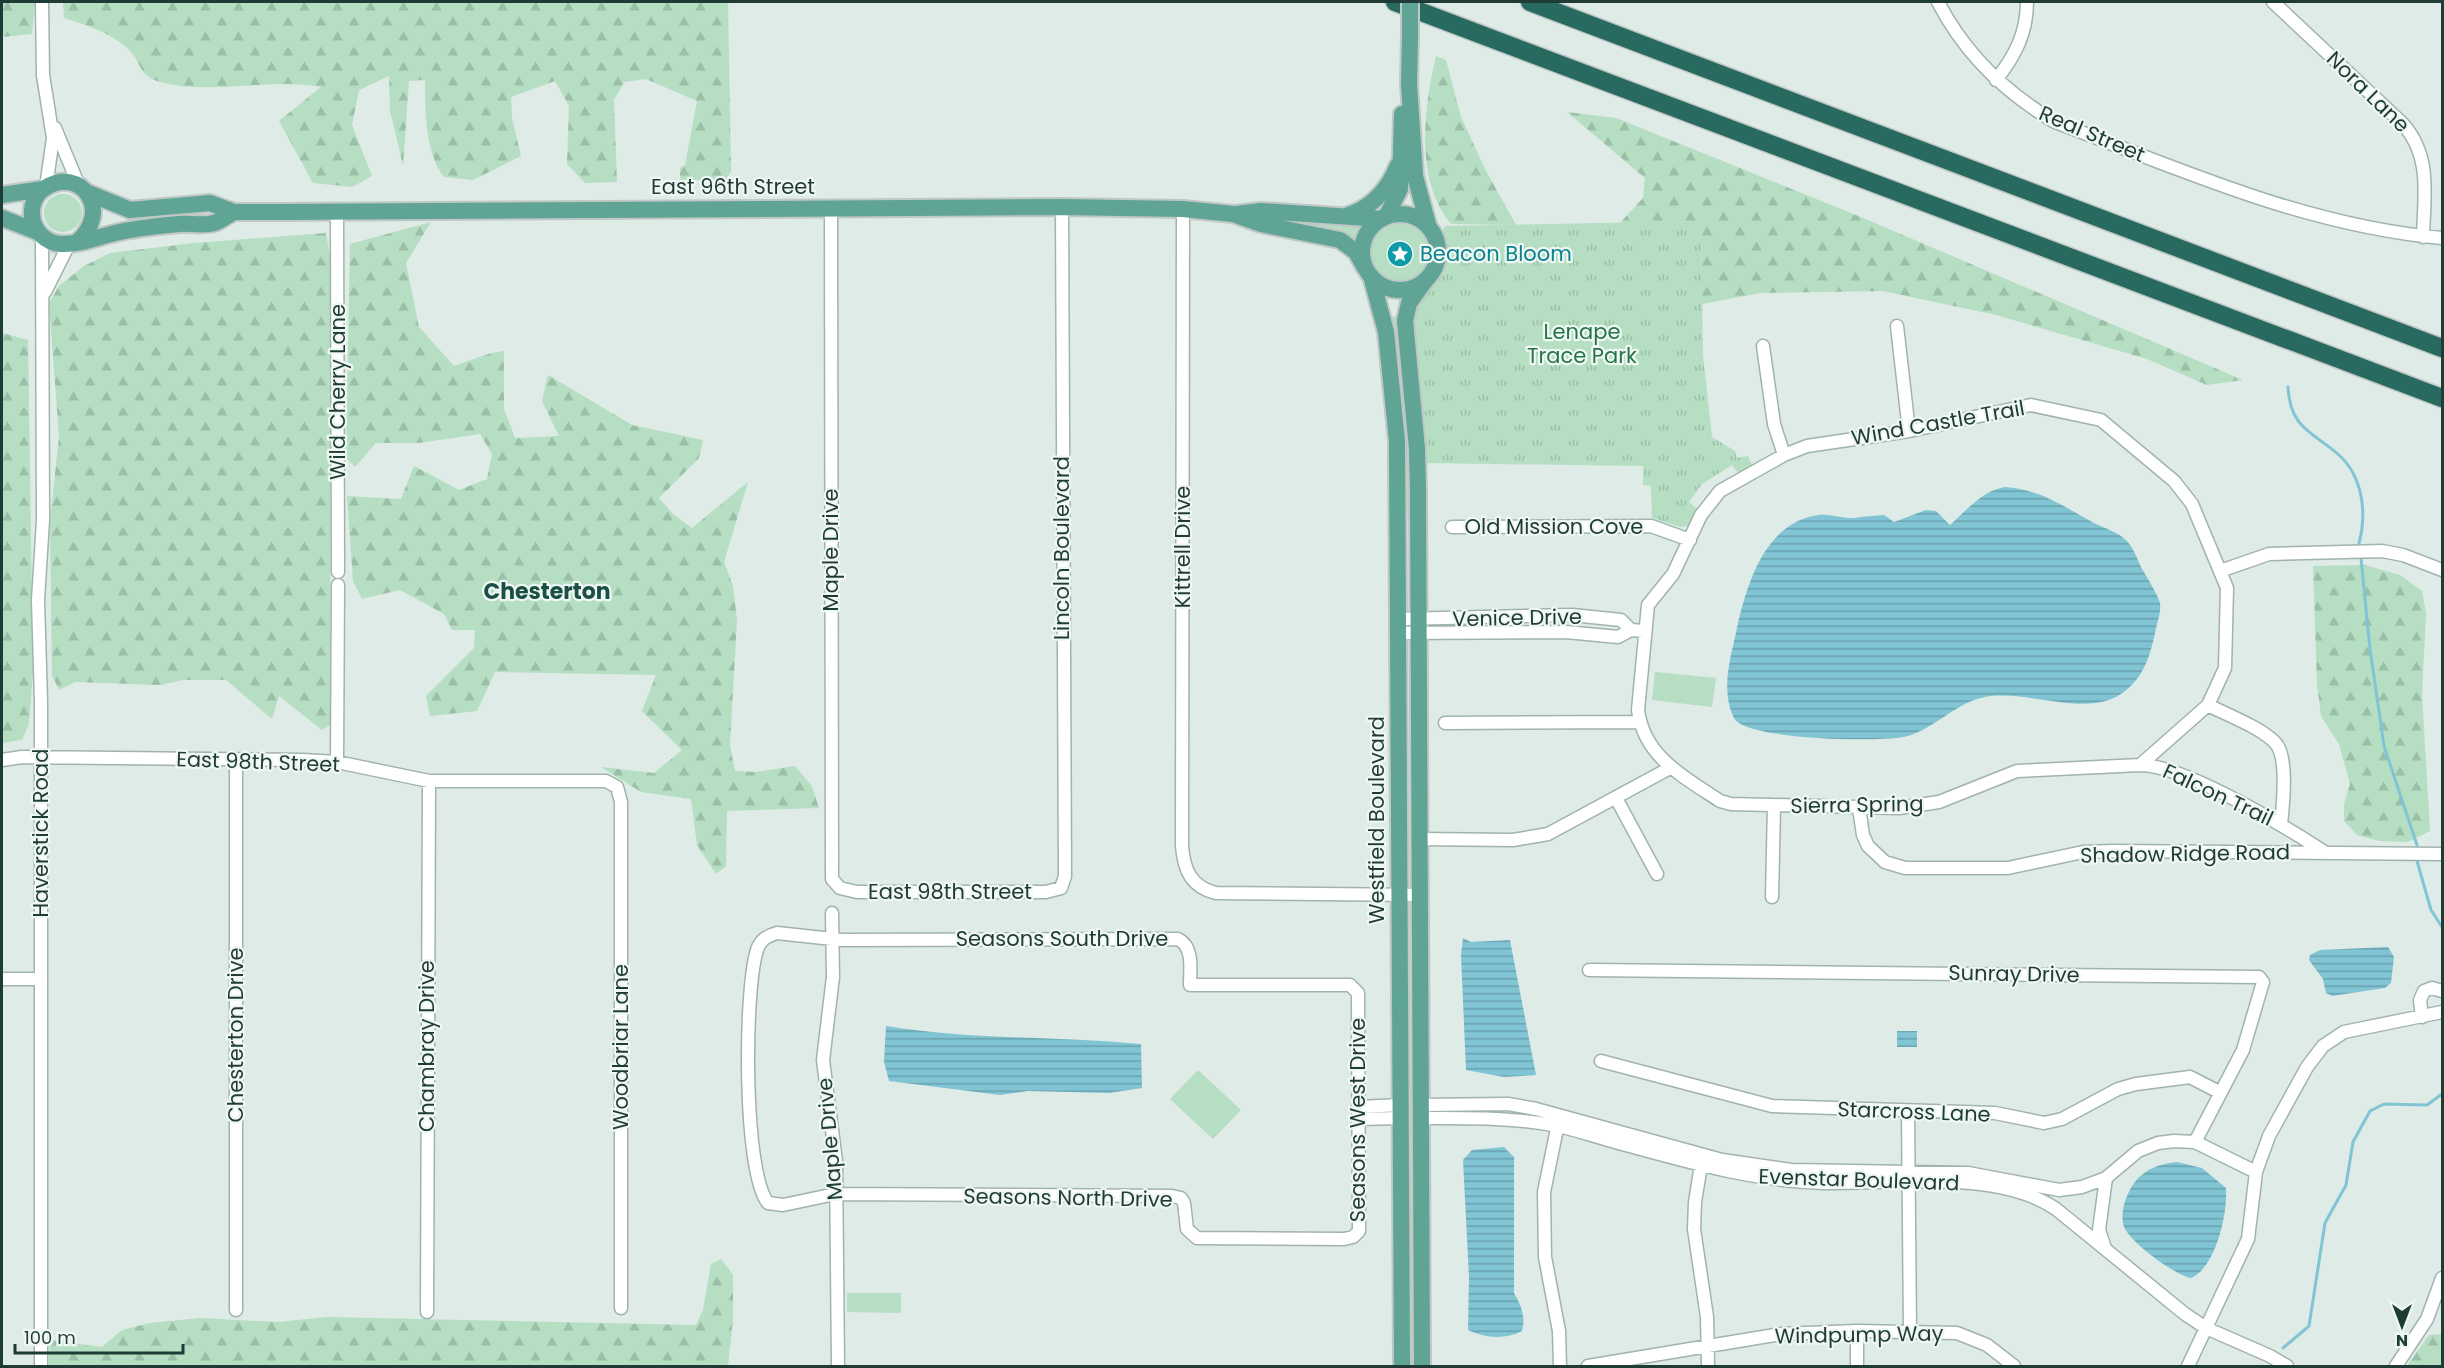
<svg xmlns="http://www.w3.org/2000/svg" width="2444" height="1368" viewBox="0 0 2444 1368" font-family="Poppins,sans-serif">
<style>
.grass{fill:#b5dec2}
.forest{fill:url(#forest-firs)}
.park{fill:url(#park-tufts)}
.water{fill:url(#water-rules)}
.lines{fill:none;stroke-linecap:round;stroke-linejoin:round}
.stream{stroke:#81c5d5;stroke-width:3}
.minor-casing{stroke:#a1b3ad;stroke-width:15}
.major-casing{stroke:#c0c8c6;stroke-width:20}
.highway-casing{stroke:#c0c8c6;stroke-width:21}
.minor{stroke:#fff;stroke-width:12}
.major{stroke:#5fa495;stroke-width:16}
.highway{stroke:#286a5f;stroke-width:18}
.major-bridge-casing{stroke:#c0c8c6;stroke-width:20;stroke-linecap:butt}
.major-bridge{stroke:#5fa495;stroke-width:16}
.labels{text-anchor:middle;stroke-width:4.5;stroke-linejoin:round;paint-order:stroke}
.street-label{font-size:21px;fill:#1e3c35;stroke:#eff7f3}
.culture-label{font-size:21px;fill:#0d838f;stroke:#eff7f3;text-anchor:start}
.park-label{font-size:21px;fill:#267548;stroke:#eff7f3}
.neighbourhood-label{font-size:22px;font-weight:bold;fill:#194f44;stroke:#eff7f3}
</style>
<defs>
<pattern id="forest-firs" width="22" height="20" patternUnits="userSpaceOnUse" patternTransform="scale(1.5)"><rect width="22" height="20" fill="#b5dec2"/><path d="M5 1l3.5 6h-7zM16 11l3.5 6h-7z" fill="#9bbfa7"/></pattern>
<pattern id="park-tufts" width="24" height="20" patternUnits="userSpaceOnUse" patternTransform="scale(1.5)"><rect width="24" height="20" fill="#b5dec2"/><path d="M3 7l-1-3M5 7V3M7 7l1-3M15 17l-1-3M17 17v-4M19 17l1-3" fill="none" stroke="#9bbfa7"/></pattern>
<pattern id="water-rules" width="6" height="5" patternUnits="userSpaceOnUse" patternTransform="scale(1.5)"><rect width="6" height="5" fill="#81c5d5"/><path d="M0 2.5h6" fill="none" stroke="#69a1ae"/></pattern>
</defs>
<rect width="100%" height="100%" fill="#deebe6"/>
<path class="grass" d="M44 213a19 19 0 1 1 38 0a19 19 0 1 1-38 0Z
M1260,217l103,8 1,2 -7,16z
M1371 253a29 29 0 1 1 58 0a29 29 0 1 1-58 0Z
M1400,316l11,113v124l-21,-236z
M1655,672l61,6 -4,29 -60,-7z
M1198,1070l43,40 -28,29 -43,-40z
M847,1293h54v20l-54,-1z"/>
<path class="forest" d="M2,2h33l-3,32 -30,3z
M63,2h665l3,169 -5,9h-46v-12l5,-3 12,-64 -51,-22 -22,3 -10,18 3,82 -32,1 -18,-19 2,-58 -14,-25 -44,16 1,21 9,38 -48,24 -29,-3c-19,-25 -19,-66 -19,-97l-16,1 -6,85 -13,-56 -1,-34 -30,14 -7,35 20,51 -20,11 -39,-4 -34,-62 42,-34c-52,-10 -108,9 -161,-5 -21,-6 -18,-18 -30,-31 -14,-16 -46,-27 -66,-33z
M1436,56l10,4 15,57 24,52 31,56 -65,-1c-37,-45 -27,-116 -15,-168z
M1567,112l49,6 240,97 387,165 -36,5 -60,-26 -151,-44 -113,-24 -123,2 -58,11 -1,-83 -81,2 23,-25 2,-20z
M431,222l-25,41 13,64 35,39 37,-13 13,-2v58l11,29 44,-2 -17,-35 6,-26 84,50 71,15 -4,18 -40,40 15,17 18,13 56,-46 -24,80 9,24 4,34 -7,125 5,26 20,1 40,-6 17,20 7,22 -92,3 -1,55 -10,8 -19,-29 -6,-46 -50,-7 -40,-25 53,6 28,-23 -40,-39 14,-36 -161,-3 -18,39 -47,5 -4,-20 48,-48 1,-18h-23l-8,-16 -44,-24 -38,9 -9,-18 -6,-85 54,3 13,-33 45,24 28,-11 5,-25 -12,-20 -61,9h-43l-21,24 -9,-9 4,-214z
M326,233l5,29 -1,463 -8,5 -43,-34 -7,23 -46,-39h-43l-23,5 -85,-3 -16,8 -7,-15 -2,-153 9,-86 -10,-133 10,-17 25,-20 26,-13 84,-10z
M2,333l26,7 5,331 -4,53 -7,16 -20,3z
M2365,565l35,10 22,16 4,22 -4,82 8,136 -22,11 -29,-1 -22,-6 -13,-14v-17l6,-20 -11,-40 -18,-28 -4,-32 -4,-118z
M721,1259l12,16v45l-5,46h-679l1,-26 52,7 20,-17 28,-7 49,-5 79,4 49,-5 369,8 7,-15 8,-46z
M2442,1334v32h-35l22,-31z"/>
<path class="park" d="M1701,221l2,134 9,82 23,14 2,7 11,-2 4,9 -14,8 -6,-8 -30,19 -13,18 8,7 -9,17 -8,1 -28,-9 -1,-32 -8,-1v-19l-219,-3c-4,-39 -20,-127 -8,-161 5,-14 22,-21 26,-36 4,-14 -4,-29 3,-40z"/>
<path class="water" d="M2005,487c34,2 60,20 89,36 10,5 24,9 32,17 7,7 11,18 15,27 6,11 15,24 19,36 1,7 -1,14 -3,21 -6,28 -11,53 -36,70 -35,24 -95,-5 -136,3 -28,5 -50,31 -77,39 -26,7 -163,4 -174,-18 -14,-29 -3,-61 3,-90 10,-45 28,-106 82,-113 12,-1 25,4 36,3 9,-2 20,-2 29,-3l10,7 32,-12 10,1 14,14c16,-14 33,-35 55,-38z
M1463,938l8,4 39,-2 26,135 -32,2 -38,-7 -5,-115z
M2388,947l6,10 -3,26 -6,5 -53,8 -6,-3 -3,-14 -14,-19 1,-5 10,-5z
M886,1026c84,14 170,10 255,18l1,44 -33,5 -81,-2 -28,4 -111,-14 -5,-19z
M1897,1031h20v16h-20z
M1504,1147l10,10v136c7,12 12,24 8,38 -17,9 -37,7 -54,-1l1,-53 -6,-117 9,-10z
M2177,1162l25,6 24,20c2,24 -10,80 -35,90 -16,-3 -55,-32 -64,-46 -6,-7 -5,-18 -3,-27 8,-28 24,-40 53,-43z"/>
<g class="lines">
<path class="stream" d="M2288,387c2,42 25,45 51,68 24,22 28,58 20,88
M2361,558l9,91 14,97 33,99
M2417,861l14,49 11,17
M2283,1348l26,-22 16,-103 21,-38 7,-43 17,-31 14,-7 43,1 15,-11"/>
<defs>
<path id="minor" d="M42,2l1,73 10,63 -7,49
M1938,2c27,52 66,90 117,120 127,48 251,104 387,116
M2273,2l130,122c29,33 21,72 20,113
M1996,80c19,-24 31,-47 31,-78
M55,128l24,58
M831,209l1,670 8,9 17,4h189l15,-4 4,-12 -3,-669
M1183,209l-1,637c2,24 9,41 34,47l204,2
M337,212l1,360
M45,292l24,-48
M1897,326l12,105
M1763,346l11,78 10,31
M2031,405l70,15 73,61 18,23 35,84 -2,80 -17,37 -68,60 -123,6 -78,31 -40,6 -168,-4 -11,-3c-36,-24 -76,-44 -82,-91l10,-105 25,-31 28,-59 19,-24 64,-36 23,-9 102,-15z
M1452,527l199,-1 39,14
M2220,571l49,-17 113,-3 21,4 39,15
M1400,619l172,-4 49,5 10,10 13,1
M1400,633l166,-1 52,5 13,-7
M2208,705c19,10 57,24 69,40 11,16 6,60 4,79
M1445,723l195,-1
M2,760l20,-3 280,3 35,2 92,19h177l11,6 4,15v506
M337,762l1,-177
M2140,765c44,0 144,61 183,86
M1616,798l41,76
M1859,808l4,27 5,11 17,16 20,6h103l75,-16 30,-1 329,3
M1419,839l94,1 35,-6 122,-66
M1772,897l2,-91
M832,913l1,64 -10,83 13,101 2,205
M777,933l65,7 336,-1c16,8 12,30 12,46h160l8,8 1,238 -6,6 -9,2 -147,-1 -10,-9 -3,-26 -3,-5 -9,-2 -337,-2 -52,11 -15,-2c-25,-31 -24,-212 -11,-253 3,-10 10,-14 20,-17z
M1589,970l670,7 4,5 -20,68 -48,92
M2,979h39
M2422,1017l-2,-17 4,-9 8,-3 10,3
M1601,1061l171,45 223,7 49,10 18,-4 56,-30 18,-5 54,-7 29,15
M1422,1105l86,-1 28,5 186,51 69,10 177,3 91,17 23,-3 24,-9 32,-27 20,-8 16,-2 21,1 61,30
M1359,1107l42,-2
M1908,1111l2,221
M1421,1118c46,0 92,-1 137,8 19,4 38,11 57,16 69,19 137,39 209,41 68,1 174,-14 232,26l129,105 21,14 64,28 17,10
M1359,1119l43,-1
M1559,1119l-15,73 1,65 14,74 1,35
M1702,1159l-7,43 -1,27 13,88 1,49
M2105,1248l-6,-18 7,-52
M236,1310v-551
M427,1312l2,-531
M1857,1331v35
M41,1366v-664l-3,-102 5,-80 -1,-284
M1588,1366l193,-32 76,-3 100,2 30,12 27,21
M2188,1366l60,-127 8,-67 13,-36 38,-69 16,-21 21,-14 98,-20
M2396,1366l31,-47 15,-41"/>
<path id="major" d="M1410,36l-1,48 6,92 14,52
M86,192l44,18 80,-7 24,9h48l780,-5 121,2 50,5 28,10 79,16 16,12 9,16
M2,195l41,-6
M1236,214l25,-3 121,8
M1362 252a38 38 0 1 1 76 0a38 38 0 1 1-76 0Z
M1346,216c26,-8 42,-26 52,-51
M1386,217l14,-28 2,-75
M2,218l36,14
M76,243c39,-33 3,-78 -31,-55 -9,5 -14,17 -13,27 1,16 14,28 29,29 18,1 37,-7 54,-11 20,-5 42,-7 63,-9 11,-1 26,2 36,-1 7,-2 14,-8 20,-11
M1371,276l15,56 11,109 5,925
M1422,1366l-4,-874 -1,-43 -12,-128 4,-18 16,-22"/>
<path id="highway" d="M1395,2l1047,396
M1530,2l912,346"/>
</defs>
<use href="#minor" class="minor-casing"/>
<use href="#major" class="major-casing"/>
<use href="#highway" class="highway-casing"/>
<use href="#minor" class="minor"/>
<use href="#major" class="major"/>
<use href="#highway" class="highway"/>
<defs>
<path id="major-bridge" d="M1410,36v-34"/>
</defs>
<use href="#major-bridge" class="major-bridge-casing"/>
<use href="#major-bridge" class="major-bridge"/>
</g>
<defs>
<symbol id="sight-disc" viewBox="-11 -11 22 22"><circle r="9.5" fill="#0f9aa8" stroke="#eff7f3"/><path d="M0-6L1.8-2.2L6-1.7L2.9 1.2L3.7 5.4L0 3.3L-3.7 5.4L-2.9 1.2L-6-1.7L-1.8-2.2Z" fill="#fff"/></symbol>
</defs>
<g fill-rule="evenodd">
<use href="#sight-disc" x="1385" y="239" width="30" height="30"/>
</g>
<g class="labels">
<g class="street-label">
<text transform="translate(2368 92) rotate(44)" y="7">Nora Lane</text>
<text transform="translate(2092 134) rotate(23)" y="7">Real Street</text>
<text x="733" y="194">East 96th Street</text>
<text transform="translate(338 392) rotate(-90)" y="7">Wild Cherry Lane</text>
<text transform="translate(1938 423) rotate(-10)" y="7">Wind Castle Trail</text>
<text x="1554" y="534">Old Mission Cove</text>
<text transform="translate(1183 547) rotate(-90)" y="7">Kittrell Drive</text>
<text transform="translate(1062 548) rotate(-90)" y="7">Lincoln Boulevard</text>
<text transform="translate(831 550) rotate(-90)" y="7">Maple Drive</text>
<text transform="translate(1517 618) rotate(-1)" y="7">Venice Drive</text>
<text transform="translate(258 762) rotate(2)" y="7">East 98th Street</text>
<text transform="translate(2218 795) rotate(25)" y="7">Falcon Trail</text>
<text transform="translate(1857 805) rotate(-1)" y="7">Sierra Spring</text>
<text transform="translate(1377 820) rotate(-90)" y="7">Westfield Boulevard</text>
<text transform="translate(41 833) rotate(-90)" y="7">Haverstick Road</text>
<text transform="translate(2185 854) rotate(-1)" y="7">Shadow Ridge Road</text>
<text x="950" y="899">East 98th Street</text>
<text x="1062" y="946">Seasons South Drive</text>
<text transform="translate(2014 974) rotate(1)" y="7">Sunray Drive</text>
<text transform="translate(236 1035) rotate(-90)" y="7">Chesterton Drive</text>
<text transform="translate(427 1046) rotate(-90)" y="7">Chambray Drive</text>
<text transform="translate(621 1047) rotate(-90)" y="7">Woodbriar Lane</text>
<text transform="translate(1914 1112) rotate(2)" y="7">Starcross Lane</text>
<text transform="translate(1358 1120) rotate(-90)" y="7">Seasons West Drive</text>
<text transform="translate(830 1139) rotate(-95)" y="7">Maple Drive</text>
<text transform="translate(1859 1180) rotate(2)" y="7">Evenstar Boulevard</text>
<text transform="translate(1068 1198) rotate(1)" y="7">Seasons North Drive</text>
<text transform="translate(1859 1335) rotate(-1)" y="7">Windpump Way</text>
</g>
<g class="culture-label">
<text x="1420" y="261">Beacon Bloom</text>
</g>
<g class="park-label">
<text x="1582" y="339">Lenape<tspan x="1582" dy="24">Trace Park</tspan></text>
</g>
<g class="neighbourhood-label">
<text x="547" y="599">Chesterton</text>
</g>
</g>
<rect width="2444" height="1368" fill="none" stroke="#1e3c35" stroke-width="6"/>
<g transform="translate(2402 1326) rotate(180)" stroke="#eff7f3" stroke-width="4.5" paint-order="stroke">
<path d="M0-4.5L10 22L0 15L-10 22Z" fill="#1e3c35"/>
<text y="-9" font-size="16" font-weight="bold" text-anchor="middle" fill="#1e3c35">N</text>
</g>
<path d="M15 1344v9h168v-9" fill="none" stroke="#1e3c35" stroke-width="3"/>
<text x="24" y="1344" font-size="18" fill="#1e3c35" stroke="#eff7f3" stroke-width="4.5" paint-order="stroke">100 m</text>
</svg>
